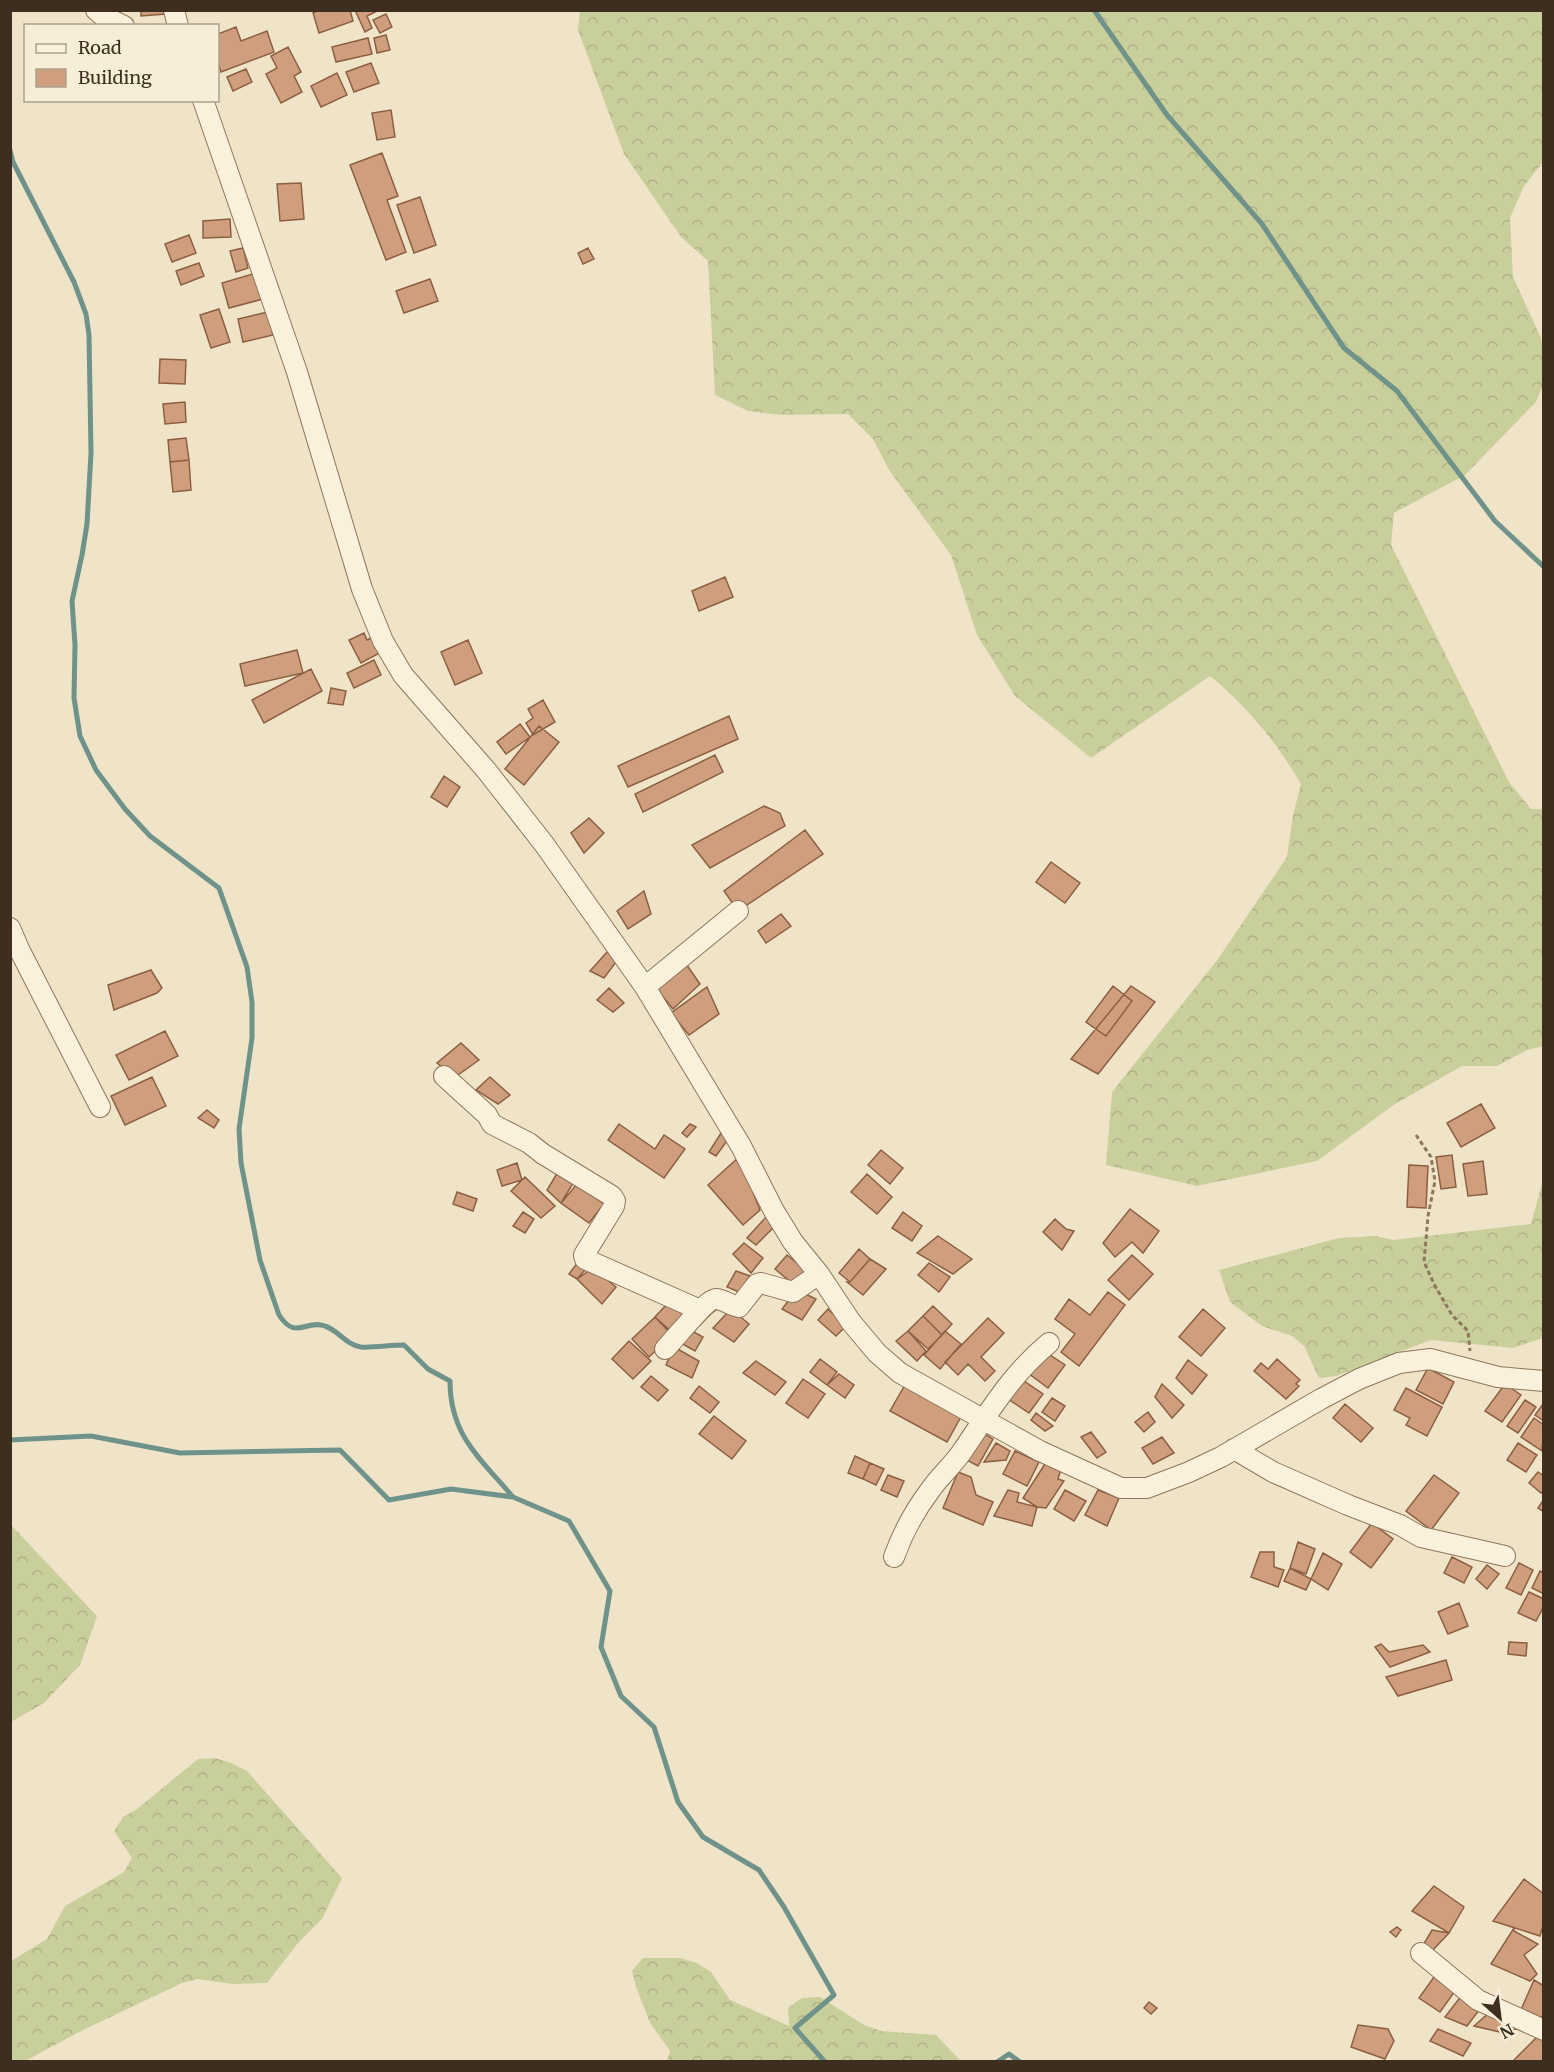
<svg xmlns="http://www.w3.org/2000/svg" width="1554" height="2072" viewBox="0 0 1554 2072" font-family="Merriweather,serif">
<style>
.forest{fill:url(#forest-crowns)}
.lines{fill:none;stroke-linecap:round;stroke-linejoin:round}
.stream{stroke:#6f938a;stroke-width:5}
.building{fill:#cf9f7d;stroke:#8d5f41;stroke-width:1.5}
.minor-casing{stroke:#8d765c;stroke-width:22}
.path{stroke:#8d765c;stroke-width:3;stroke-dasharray:4.5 3;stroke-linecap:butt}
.minor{stroke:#faf1dc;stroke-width:20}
</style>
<defs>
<pattern id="forest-crowns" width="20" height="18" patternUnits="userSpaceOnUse" patternTransform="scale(1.5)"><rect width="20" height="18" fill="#c9cf9b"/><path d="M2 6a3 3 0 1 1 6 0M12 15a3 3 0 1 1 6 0" fill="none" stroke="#aeb285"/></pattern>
</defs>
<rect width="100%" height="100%" fill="#f0e4c8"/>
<path class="forest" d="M580,10l963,1v151l-19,24 -14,32 3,59 28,61 2,12v35l-7,17 -71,73 -71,38 -3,32 118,237 22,27h12v237l-16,4 -30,16h-35l-67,38 -78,57 -120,25 -91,-21 6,-73 106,-133 69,-102 6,-42 8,-31c-24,-41 -54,-78 -91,-108l-119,82 -76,-62 -38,-61 -26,-80 -62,-85 -16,-31 -25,-25 -67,1 -33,-4 -33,-16 -7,-134 -27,-24 -57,-83 -46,-124z
M1543,1180v158l-30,10 -82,-8 -95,36 -17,2 -15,-32 -12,-10 -30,-10 -32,-24 -11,-32 120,-32 37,-2 17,4 138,-16z
M11,1525l86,91 -17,49 -36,38 -33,19z
M215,1758l16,5 16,8 95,107 -20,41 -24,24 -31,40 -35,1 -34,-5 -16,4 -97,46 -60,32h-14v-100l36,-22 18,-33 59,-34 8,-14 -18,-27 9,-14 14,-8 61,-50z
M643,1958h37l17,5 14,9 19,28 59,26 -1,-18 14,-10 18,-1 44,28 17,6 55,4 25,26h-294l3,-10 -20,-28 -14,-36 -4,-16z"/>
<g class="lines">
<path class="stream" d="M1094,10l73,105 95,109 82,124 53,43 98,130 49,46
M10,150l3,12 61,120 12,32 3,21 2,118 -4,71 -5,31 -10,46 3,44 -1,53 6,38 16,34 29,39 25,27 69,52 28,79 5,35v36l-13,91 2,34 19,97 19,55c17,26 26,4 46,11 13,4 21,19 36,21 11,1 30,-2 43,-2l24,24 22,12c0,55 31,78 63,116
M10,1440l81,-4 89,17 160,-3 49,50 62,-11 62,8 56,24 41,70 -9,56 20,49 33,31 24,75 25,35 56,33 25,37 50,88 -39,33 30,34
M997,2062l12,-8 11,8"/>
</g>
<path class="building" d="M141,10h24l1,4 -25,2z
M319,10h31l3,11 -34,12 -6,-20z
M355,10h24l-12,6 5,12 -7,4z
M386,14l6,13 -12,6 -7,-13z
M236,27l5,14 26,-10 7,21 -53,20 -3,-9v-29z
M386,35l4,15 -13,3 -3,-15z
M368,38l4,16 -36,8 -4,-15z
M288,47l13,25 -7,4 8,16 -21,11 -15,-29 11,-6 -6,-12z
M371,63l8,20 -25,9 -8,-20z
M246,69l6,13 -19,9 -6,-14z
M337,73l10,22 -26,12 -10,-21z
M391,110l4,27 -18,3 -5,-27z
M382,153l16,43 -11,4 19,52 -20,8 -36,-95z
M301,183l3,36 -24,2 -3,-37z
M420,197l16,48 -22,8 -17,-48z
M230,219l1,18 -28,1v-17z
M189,235l7,18 -24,9 -7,-18z
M243,248l5,20 -12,4 -6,-21z
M588,248l6,11 -11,5 -5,-11z
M199,263l5,13 -23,9 -5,-14z
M256,273l7,26 -34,9 -7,-25z
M430,279l8,22 -34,12 -8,-22z
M219,309l11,33 -19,6 -11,-33z
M268,312l5,23 -30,7 -5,-23z
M160,359l26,1 -1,24 -26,-1z
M185,402l1,20 -21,2 -2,-20z
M186,438l3,22 -19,2 -2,-22z
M189,460l2,30 -18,2 -3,-30z
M725,577l8,20 -34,14 -7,-20z
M364,633l3,7 10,-5 8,15 -24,13 -12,-23z
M468,640l14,33 -27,12 -14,-33z
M297,650l6,23 -58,13 -5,-22z
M374,660l7,15 -27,13 -7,-15z
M311,669l11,22 -58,32 -12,-23z
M331,688l15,3 -3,14 -15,-2z
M543,700l12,22 -22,13 -7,-12 7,-5 -5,-9z
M729,716l9,23 -110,48 -10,-21z
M520,724l10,13 -24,17 -9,-12z
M539,726l20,16 -35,43 -19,-16z
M715,755l8,17 -80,40 -8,-18z
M444,776l16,11 -13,20 -16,-10z
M764,806l16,7 5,13 -75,42 -18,-23z
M589,818l15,15 -20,20 -13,-20z
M805,830l18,24 -85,57 -14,-20z
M1051,862l29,21 -15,20 -29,-21z
M644,891l7,23 -23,15 -11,-18z
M781,914l10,12 -25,17 -8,-12z
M608,951l11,7 -15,20 -14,-7z
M684,961l16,23 -27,25 -18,-22z
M151,970l11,18 -5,5 -43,17 -6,-25z
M1113,986l19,15 -26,35 -20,-14z
M1131,986l24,16 -57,72 -27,-15z
M707,987l12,27 -30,21 -18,-22z
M609,988l15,15 -11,9 -16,-12z
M165,1031l13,25 -49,24 -13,-25z
M461,1043l18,17 -24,17 -18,-14z
M152,1077l14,29 -41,19 -14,-29z
M490,1077l20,18 -12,9 -22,-14z
M1481,1104l14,24 -34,19 -14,-24z
M207,1110l12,10 -5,8 -16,-10z
M619,1124l36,25 9,-14 21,14 -21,29 -56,-38z
M690,1124l6,3 -9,10 -5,-4z
M721,1133l8,5 -13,18 -7,-4z
M881,1150l22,18 -13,16 -22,-19z
M1452,1155l4,32 -15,2 -5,-32z
M739,1157l21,53 -17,15 -35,-40z
M1483,1161l4,33 -19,2 -5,-32z
M517,1163l5,17 -20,6 -5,-16z
M1409,1165l19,1 -2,42 -19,-1z
M559,1170l16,10 -14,23 -14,-13z
M867,1174l25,23 -15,17 -26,-22z
M525,1177l30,29 -14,12 -30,-27z
M577,1184l27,20 -15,19 -28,-20z
M457,1192l20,7 -4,12 -20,-7z
M1130,1209l29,22 -16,22 -11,-11 -17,15 -12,-14z
M523,1212l11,7 -9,14 -12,-7z
M903,1212l19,14 -10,15 -20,-13z
M767,1216l9,9 -20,20 -9,-7z
M1055,1219l11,10 8,2 -12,19 -19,-18z
M938,1236l34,23 -19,15 -36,-21z
M744,1243l19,15 -12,15 -18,-19z
M859,1249l11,10 -20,23 -11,-9z
M787,1255l19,15 -13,14 -18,-15z
M1132,1255l21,19 -24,26 -21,-20z
M870,1259l16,10 -23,26 -16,-13h3z
M578,1262l8,7 -9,10 -8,-5z
M929,1263l21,14 -11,15 -21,-17z
M593,1268l23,19 -14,17 -25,-25z
M736,1271l14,5 -11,16 -12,-5z
M797,1290l19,9 -14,21 -20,-11z
M1108,1292l17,13 -46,61 -18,-14 14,-18 -20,-15 14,-20 21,16z
M668,1303l18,13 -13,17 -18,-16z
M933,1306l19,18 -10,11 -19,-19z
M731,1309l18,15 -15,18 -21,-14z
M828,1309l18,17 -10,10 -18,-16z
M1203,1309l22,19 -24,28 -22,-19z
M923,1316l19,19 -14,14 -20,-18z
M655,1317l17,18 -23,22 -17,-18z
M988,1318l16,15 -23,24 14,14 -10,10 -17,-17 -10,11 -13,-13z
M692,1331l11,6 -8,14 -16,-9z
M908,1331l18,20 -9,10 -21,-20z
M945,1331l16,13 -21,25 -16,-14z
M629,1341l22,20 -18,18 -21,-20z
M674,1347l25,14 -7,17 -26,-13z
M1044,1351l21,14 -17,23 -20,-15z
M820,1359l17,13 -10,13 -17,-13z
M1277,1359l23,21 -4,4 3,2 -13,13 -32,-28 7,-8 7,6z
M1188,1360l19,15 -15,19 -16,-16z
M756,1361l30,21 -11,13 -32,-22z
M1428,1368l26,14 -11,22 -27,-14z
M839,1374l15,11 -9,13 -18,-13z
M1015,1375l28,19 -14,19 -24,-16z
M651,1376l17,14 -10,11 -17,-14z
M803,1379l22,15 -17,24 -22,-15z
M1162,1384l22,21 -12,13 -17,-21z
M1505,1384l16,11 -19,27 -17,-11z
M905,1385l57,30 -15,27 -57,-31z
M699,1386l20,16 -9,11 -20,-15z
M1406,1388l36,19 -15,29 -21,-11 4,-7 -16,-8z
M1052,1398l13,8 -10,15 -13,-9z
M1525,1400l11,7 -18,26 -11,-7z
M1345,1404l28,24 -12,14 -28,-24z
M1543,1404h1v17l-9,-6z
M1148,1412l7,10 -11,10 -9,-10z
M1036,1413l17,13 -8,5 -14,-11z
M714,1416l32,25 -14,18 -33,-25z
M1534,1418l10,7 -2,26 -21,-14z
M977,1429l16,10 -15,27 -15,-8z
M1091,1432l15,20 -9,6 -16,-21z
M1162,1437l12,16 -21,11 -11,-16z
M996,1443l14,8 -4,9 -22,2z
M1518,1443l19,12 -11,17 -19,-12z
M1015,1451l24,11 -12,24 -24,-12z
M855,1456l15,7 -7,16 -15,-6z
M870,1463l14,6 -8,16 -13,-6z
M1045,1464l16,5 -3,10 6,2 -18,27 -9,-1 -14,-9z
M958,1472l13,5 5,18 17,7 -10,23 -40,-17z
M1538,1472l6,4v14l-3,3 -12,-10z
M888,1475l16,6 -7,16 -16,-7z
M1434,1475l25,18 -28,37 -25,-19z
M1008,1490l11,3 -2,9 20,5 -5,19 -38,-10z
M1065,1490l21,11 -12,20 -20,-12z
M1098,1490l21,8 -12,28 -22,-11z
M1544,1499v13l-6,-4z
M1372,1523l21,16 -22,29 -21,-16z
M1298,1542l17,7 -9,25 -16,-6z
M1260,1552h14v15l10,3 -6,17 -27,-10z
M1323,1553l19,11 -14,26 -17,-11z
M1452,1557l20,10 -8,16 -20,-10z
M1519,1563l14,7 -12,25 -15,-7z
M1487,1565l12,9 -12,15 -11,-10z
M1290,1568l21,11 -5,11 -22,-9z
M1540,1571l4,2v21l-12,-6z
M1529,1592l15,7v7l-8,15 -18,-8z
M1459,1603l9,23 -20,8 -10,-22z
M1509,1642l18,1 -1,13 -18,-2z
M1381,1644l8,8 34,-7 7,7 -40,15 -15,-20z
M1446,1660l6,20 -54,16 -12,-19z
M1524,1879l20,15v28l-4,14 -47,-15z
M1434,1886l30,21 -15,26 -37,-22z
M1397,1927l4,3 -5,7 -6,-5z
M1514,1928v3l24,13 -14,11 13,19 -7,7 -39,-17z
M1432,1930l17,3 -18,19 -9,-5z
M1434,1977l21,14 -15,21 -21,-14z
M1534,1980l10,6v29l-8,6 -16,-9z
M1462,1995l18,14 -13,17 -22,-9z
M1149,2002l8,6 -6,6 -7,-6z
M1490,2012l29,16 -15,5 -30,-7z
M1358,2025l30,4 6,12 -9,18 -34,-12z
M1438,2029l33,14 -8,13 -33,-15z
M1542,2032l2,1v29h-32z"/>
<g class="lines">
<defs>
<path id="minor" d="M96,10l7,6 21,10
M174,10l4,16
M203,100l94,272 65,217 21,52 20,34 83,95 58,74 101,143 96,159 33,65 19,31 26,32 32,48 26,31 23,20 140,78 81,37h26l42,-16 32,-15 100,-58 38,-20 40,-16 31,-4 68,18 46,4
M10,928l9,21 81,158
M645,987l93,-76
M444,1076l43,39 5,9 37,19 14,11 69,42 3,5 -1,5 -30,49 1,4 115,51
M665,1349c9,-9 41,-50 51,-50 7,0 15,7 23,8l18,-23 4,-1 32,9 26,-18
M1234,1449l39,23 75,33 52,20 21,12 84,19
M894,1557c9,-25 21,-47 37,-68 9,-13 21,-23 30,-36 27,-39 50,-79 88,-110
M1421,1953l57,47 66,30"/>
</defs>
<use href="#minor" class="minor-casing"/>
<path class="path" d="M1416,1135l15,22 4,24 -7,35 -4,46 11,24 17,29 16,16 2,20"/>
<use href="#minor" class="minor"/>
</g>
<rect width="1554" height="2072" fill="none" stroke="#3d2e20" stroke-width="24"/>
<rect x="24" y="24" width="195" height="78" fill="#f7eed8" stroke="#ada18e" stroke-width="1.5"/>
<rect x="36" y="44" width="30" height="9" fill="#faf1dc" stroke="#ada18e" stroke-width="1.5"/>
<text x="78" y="54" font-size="18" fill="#3d2e20">Road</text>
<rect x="36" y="69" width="30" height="18" fill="#cf9f7d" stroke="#ada18e" stroke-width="1.5"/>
<text x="78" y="84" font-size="18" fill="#3d2e20">Building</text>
<g transform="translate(1500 2018) rotate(152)" stroke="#f7eed8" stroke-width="4.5" paint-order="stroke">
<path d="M0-4.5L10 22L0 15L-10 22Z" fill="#3d2e20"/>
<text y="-9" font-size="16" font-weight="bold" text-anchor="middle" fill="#3d2e20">N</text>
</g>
</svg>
